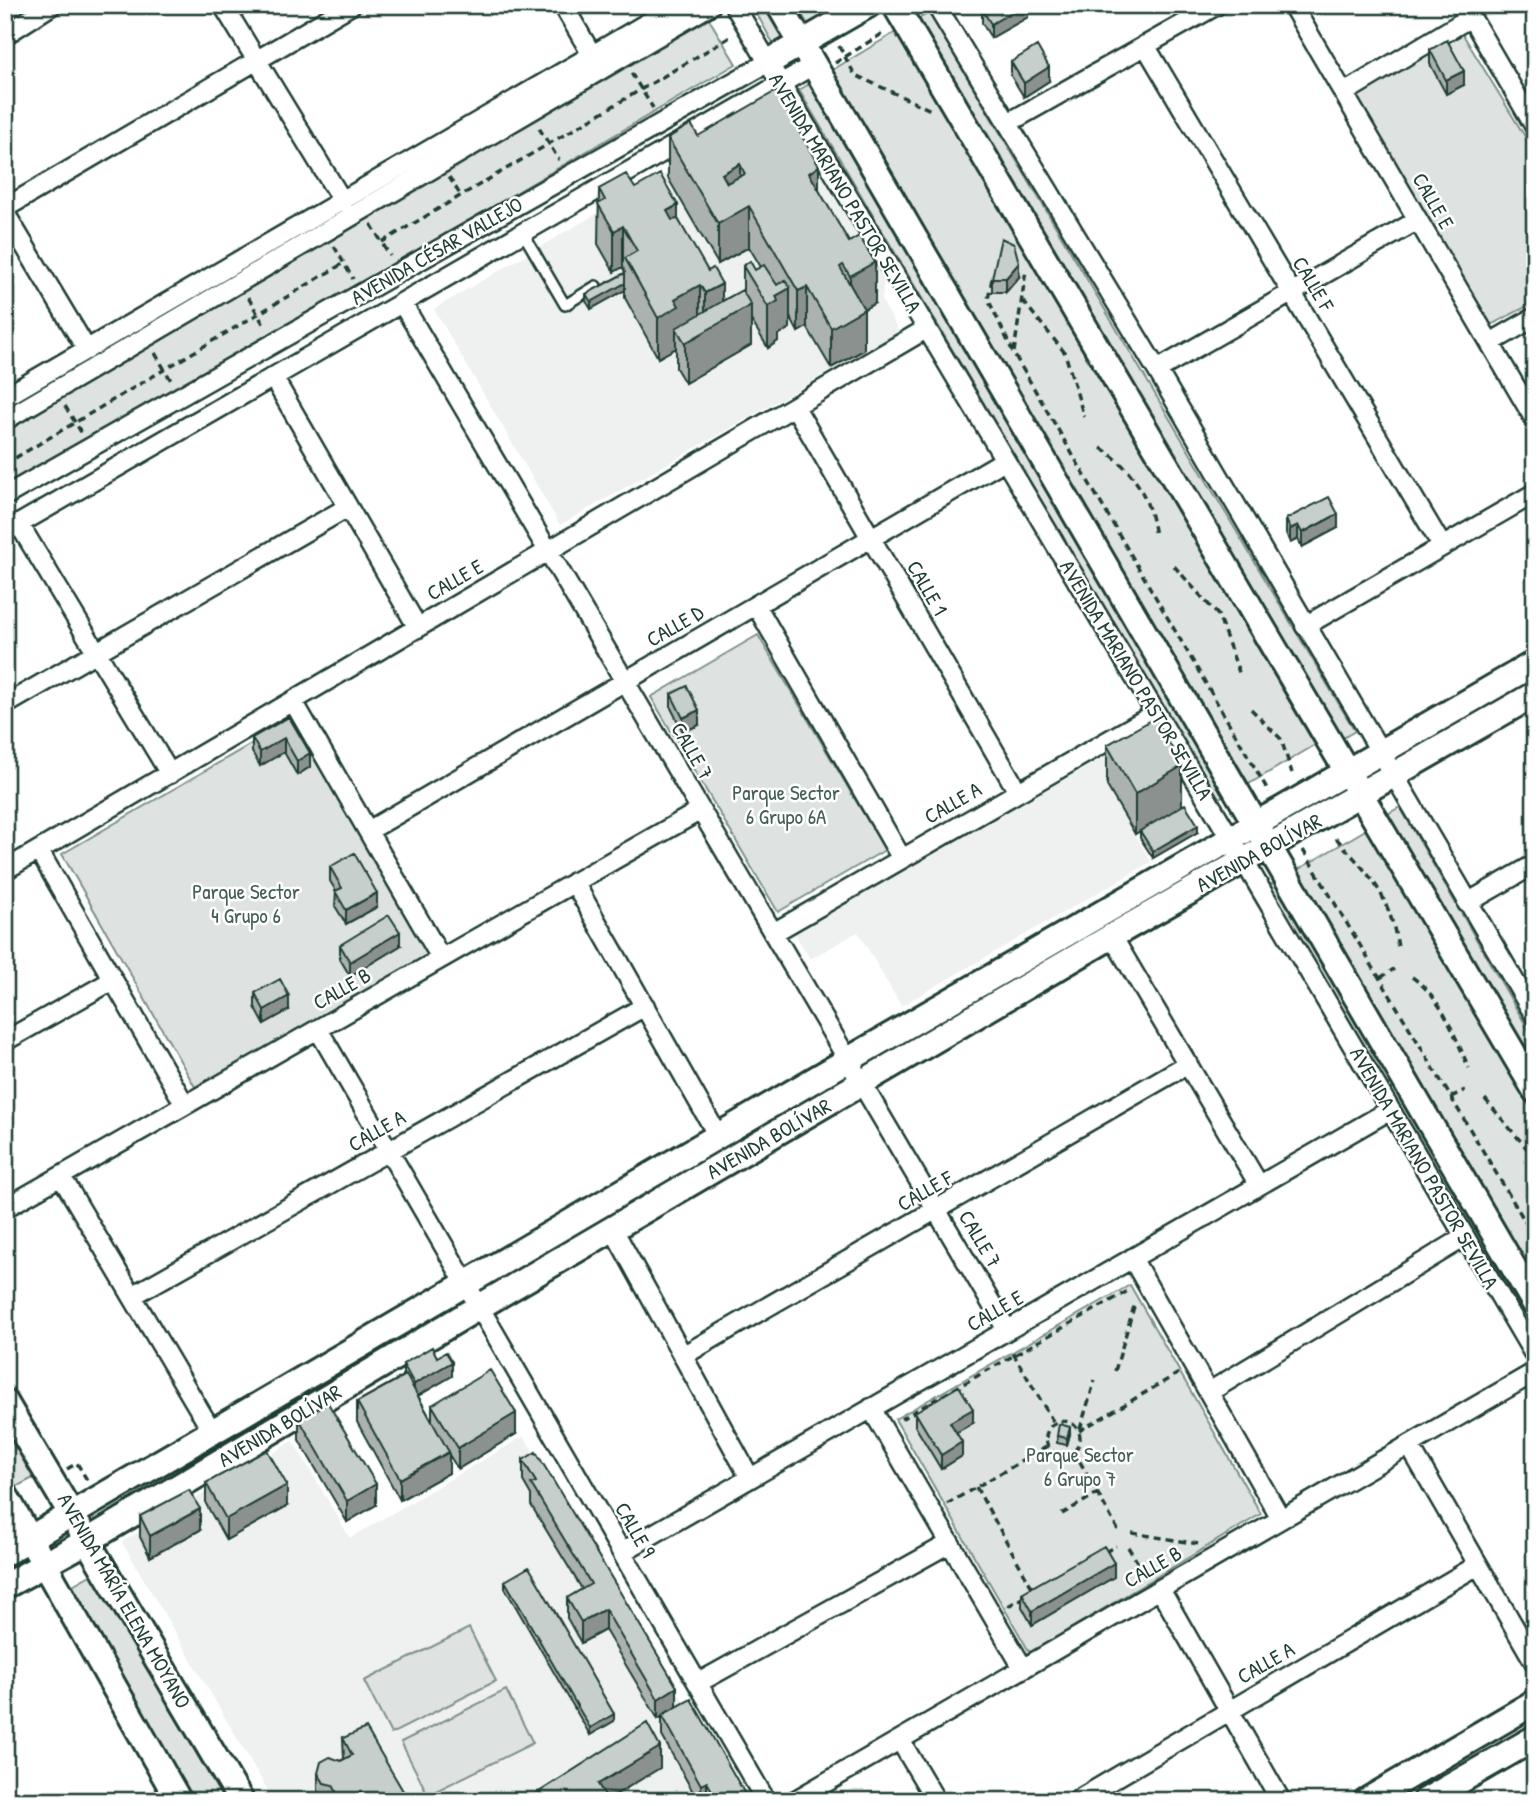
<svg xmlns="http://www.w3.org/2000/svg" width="1540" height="1806" viewBox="0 0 1540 1806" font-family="'Patrick Hand',sans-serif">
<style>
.built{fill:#eef1f0}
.green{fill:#dee3e2;stroke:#7e908b;stroke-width:2}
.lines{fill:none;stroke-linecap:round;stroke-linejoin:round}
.lane-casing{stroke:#1f3d34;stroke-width:14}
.street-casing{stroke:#1f3d34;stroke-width:23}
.secondary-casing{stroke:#1f3d34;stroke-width:30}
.path{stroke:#1f3d34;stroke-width:3.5;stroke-dasharray:7 5;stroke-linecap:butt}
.lane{stroke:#fff;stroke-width:9}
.street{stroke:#fff;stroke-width:18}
.secondary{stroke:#fff;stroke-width:24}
.wall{fill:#abb2af;stroke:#1f3d34;stroke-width:2}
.shaded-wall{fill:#8b918f;stroke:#1f3d34;stroke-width:2}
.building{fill:#c7cfcc;stroke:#1f3d34;stroke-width:2;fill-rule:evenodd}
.labels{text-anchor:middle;stroke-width:5;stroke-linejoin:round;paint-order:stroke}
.street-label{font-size:21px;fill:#1f3d34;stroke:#fff}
.park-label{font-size:21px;fill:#455e57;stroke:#fff}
</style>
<rect width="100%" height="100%" fill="#fff"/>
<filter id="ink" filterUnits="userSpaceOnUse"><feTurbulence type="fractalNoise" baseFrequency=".0143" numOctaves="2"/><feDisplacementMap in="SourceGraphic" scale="14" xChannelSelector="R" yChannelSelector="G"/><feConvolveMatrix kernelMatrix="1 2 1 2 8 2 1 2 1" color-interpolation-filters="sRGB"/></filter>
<g filter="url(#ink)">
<path class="built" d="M779,107l105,171 -2,23 17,31 -339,193 -126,-216z
M1141,736l-34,50 44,76 -250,144 -43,-74 -48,27 -15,-25z
M524,1436l220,365h-470l-152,-259 171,-101 57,97z"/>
<path class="green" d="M752,5h15l23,41 -15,1z
M796,5h58l-45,21z
M929,13l426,718 -17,10 -424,-720z
M709,19l27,45 -731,428v-60z
M896,32l419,713 -66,39 -420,-712z
M1462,33l73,120v149l-46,24 -135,-232z
M811,83l415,711 -12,7 -121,-213 -294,-498z
M758,635l127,215 -107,62 -127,-215z
M294,719l136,236 -235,132 -133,-233z
M1400,807l135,234v31l-151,-256z
M1367,829l168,287v167l-241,-411z
M1277,881l258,445v25l-271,-463z
M1130,1285l131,229 -231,139 -135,-234z
M5,1424l32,52 -25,13 -7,-12z
M92,1574l132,227h-31l-124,-214z
M469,1628l27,53 -105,53 -27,-53z
M506,1690l27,53 -105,52 -27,-53z"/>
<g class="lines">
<defs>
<path id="lane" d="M523,233l42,72 31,-19"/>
<path id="street" d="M223,5l120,197
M563,5l29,50
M734,5l510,856 291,495
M936,5l221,365 378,646
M1292,5l243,415
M1464,5l71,122
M5,35l47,-30
M1145,45l297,501
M1344,93l127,-76
M1008,123l209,-118
M5,208l346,-203
M5,213l82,137
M402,303l605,1027
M1490,343l45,-26
M1157,370l261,-150
M273,377l145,251
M5,397l673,-392
M795,407l223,385
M5,420l706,-415
M5,496l762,-433
M19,524l151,250
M5,532l810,-468
M756,605l146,254
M1305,626l230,-133
M293,701l148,257
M5,705l343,-198
M368,831l637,-371
M39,851l146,254
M5,870l921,-541
M574,882l144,254
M1467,903l68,-39
M773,933l383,-220
M1112,936l147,249
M318,1029l448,772
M5,1041l108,-61
M61,1176l152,257
M5,1208l696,-398
M613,1229l137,249
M1132,1258l149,261
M132,1296l513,-290
M684,1355l504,-291
M1209,1392l256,-155
M871,1408l152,260
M1409,1445l126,218
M622,1552l768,-442
M1160,1589l121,212
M698,1683l252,-140
M900,1740l36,61
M794,1801l741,-429
M1076,1801l402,-236"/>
<path id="secondary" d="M779,5l756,1299
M895,5l640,1085
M767,63l101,-58
M5,1402l236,399
M5,1495l174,306
M5,1553l843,-493 687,-397
M5,1586l84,-46 390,-233 633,-371 423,-242
M1366,1801l169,-99
M1425,1801l110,-63"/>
</defs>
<use href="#lane" class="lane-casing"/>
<use href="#street" class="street-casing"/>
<use href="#secondary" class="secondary-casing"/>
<path class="path" d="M839,46l16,29 78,36
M835,63l50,-31
M631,73l22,35
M539,128l20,32
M449,177l12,19
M371,224l19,32
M382,242l350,-206
M334,246l19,33
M992,279l-4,20 26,55 255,438
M248,297l17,30
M1023,301l42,52 19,64
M1014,352l12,-82
M155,353l17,29
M65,406l16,26
M1101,448c33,21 49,50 54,89
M5,464l339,-201
M1174,566l44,49 22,60
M1251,709l30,30 11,34
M1336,838c36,40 52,54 62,109
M1303,850l232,388
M1412,977c31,22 42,58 57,91
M1380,978l14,-9
M1451,1097l14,-7
M1485,1099l44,52 6,17
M1013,1353l41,70
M1115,1371l20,-68
M901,1419l227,-128 1,2
M1046 1438a17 17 0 1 1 34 0a17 17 0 1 1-34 0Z
M1080,1429l15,-49
M1079,1431l100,-58
M1074,1451l44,79
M67,1469l10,-6 10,17
M976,1487l57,102
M947,1504l101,-58
M1062,1514l36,-21
M1132,1533l67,11
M1128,1547l19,31
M1105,1552l11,-6
M1008,1606l16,-9"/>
<use href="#lane" class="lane"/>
<use href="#street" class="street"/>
<use href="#secondary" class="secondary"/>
</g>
<path class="wall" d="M1028,5v12l-37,21 -9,-15v-14z
M1430,50l34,35 -18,9 -16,-30z
M1011,62l38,19 -25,16 -13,-21z
M698,136l121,55 56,112 -11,6v41l-33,18 -24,-41 -9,5 -8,-15v11l-12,7v6l-10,7 -17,-28v25l-66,38 -9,-15v-20l-18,10 -33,-60v-8l-34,19 -5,-8v-7l39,-21 -2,-6 -9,5 -16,-28 1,-55 36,-1 43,31 44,82 21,-11v-24l12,4 6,-3 -12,-20 -31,17 -50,-86v-40z
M1019,277l-13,15h-14v-14z
M1286,519l52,9 -36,19 -4,-8 -8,4 -4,-10z
M671,694l28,31 -16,7 -12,-24z
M289,717l21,50 -13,8 -13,-23 -24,14 -8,-14v-14z
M1107,745l75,61 16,26 -45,26 -13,-20v-7l-5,3 -28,-48z
M330,867l47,40 -31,17 -11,-18 1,-15 -6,-10z
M340,945l60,1 -50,30 -10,-17z
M255,993l34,17 -25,14 -9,-17z
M437,1357l15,19 -34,20 14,25v-16l84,29 -58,35 -9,-14v18l-49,27 -43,-78v-20l46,-26v-12z
M915,1412l58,11 -17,9 6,24 -21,13 -26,-43z
M299,1419l77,86 -29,17 -48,-82z
M1070,1434l-3,11 -10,-2v-7z
M523,1460l154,246 72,95h-51l-36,-65v-19l-4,2 -53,-89 -24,13 -14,-25v-20l15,-9 -51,-84v-10l-8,-14z
M206,1483l81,23 -61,34 -20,-36z
M140,1516l60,14 -50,27 -10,-20z
M1114,1577l-82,48 -10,-18v-14z
M505,1581l109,140 -24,14 -85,-147z
M343,1738l63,63h-84l-4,-7v-21l26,-14z"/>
<path class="shaded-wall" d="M1024,5h4v12l-37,21v-14z
M1049,67v14l-25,16v-14z
M1464,71v14l-18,9v-14z
M740,164v41l-18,-31z
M819,166v41l-10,-34z
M678,205v41l-11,-35z
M749,206v41l-31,17v-40z
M623,226v41l-9,5v-41z
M875,262v41l-25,14v-41z
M1019,263v14l-13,15v-14z
M625,283v7l-34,19v-7z
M722,284v38l29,-17v40l-66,38v-40l20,-11v-39z
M700,285v41l-24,2v20l-18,10v-40l17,-19z
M807,287v40l-9,5v-41z
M790,288v40l-12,7v6l-10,7v-41l8,-11z
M864,309v41l-33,18v-40z
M1338,514v14l-36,19v-14z
M1298,525v14l-8,4v-14z
M699,710v15l-16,7v-14z
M284,738v14l-24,14v-14z
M310,753v14l-13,8v-14z
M1182,766v41l-47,27v-40z
M1198,825v7l-45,26v-7z
M377,893v14l-31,17v-14z
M400,932v14l-50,30v-14z
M289,996v14l-25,14v-14z
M452,1362v14l-38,22v-14z
M973,1409v14l-23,13v-14z
M516,1413v21l-58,35v-21z
M1070,1427v7l-3,11v-7z
M962,1442v14l-21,13v-14z
M449,1452v21l-49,27v-21z
M376,1484v21l-29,17v-21z
M287,1485v21l-61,34v-21z
M200,1509v21l-50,27v-21z
M1114,1563v14l-82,48v-14z
M605,1609v21l-24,13v-21z
M677,1687v21l-19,11v-20z
M614,1714v7l-24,14v-7z
M660,1747v21l-55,33 -7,-17z
M707,1782v19h-6v-16z
M361,1791v10h-15z"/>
<path class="building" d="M989,5h35l-33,19 -9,-15z
M1447,40l17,31 -18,9 -16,-30z
M1037,46l12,21 -25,16 -13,-21z
M776,91l43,75 -10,7 40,69 10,-6 16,26 -25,14 -7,-11 -3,2 24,42 -33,19 -24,-41 -9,4 -49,-85 -31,18 -50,-86 23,-14 7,12zM740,164l5,10 -18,9 -5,-9z
M626,174l9,14 25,-14 18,31 -11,6 5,9 6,-1 30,52 5,-3 9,16 -17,9 -5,-8 -25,14 4,7 -21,12 -33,-60 12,-7 -14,-25 -9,5 -16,-27 7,-4 -6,-11z
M1001,238l13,6 5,19 -13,15h-14z
M750,261l5,9 9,-5 13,20 8,-5 5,8 -14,8 2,5 -10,6 -25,-41z
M625,273v10l-34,19 -5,-8z
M742,290l9,15 -66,38 -9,-15z
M1329,497l9,17 -36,19 -4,-8 -8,4 -4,-10z
M687,686l12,24 -16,8 -12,-24z
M289,717l21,36 -13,8 -13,-23 -24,14 -8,-14z
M1155,718l27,48 -47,28 -28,-49z
M1185,804l13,21 -45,26 -13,-20z
M354,853l23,40 -31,17 -11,-19 7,-3 -12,-21z
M389,915l11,17 -50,30 -10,-17z
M280,979l9,17 -25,14 -9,-17z
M432,1347l5,10 9,-5 6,10 -38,22 -11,-20z
M490,1370l26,43 -58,35 -26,-43z
M406,1375l43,77 -49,27 -43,-77z
M959,1386l14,23 -23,13 12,20 -21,13 -26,-43z
M328,1403l48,81 -29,17 -48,-82z
M1059,1424l11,3 -3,11 -10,-2z
M267,1450l20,35 -61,34 -20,-36z
M536,1452l141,235 -19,12 -53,-90 -24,13 -14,-24 24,-14 -60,-100 5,-2 -13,-22z
M189,1490l11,19 -50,27 -10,-20z
M1104,1546l10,17 -82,48 -10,-18z
M529,1567l85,147 -24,14 -85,-147z
M691,1699l58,102h-31l-11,-19 -6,3 -39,-70z
M647,1723l13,24 -62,37 10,17h-31l-2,-3 -4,3h-46z
M366,1728l40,68 -8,5h-31l-6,-10 -15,10h-5l-8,-16 -9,-2 -6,-10 3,-11 9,-5 11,4 11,-6 -9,-17z"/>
</g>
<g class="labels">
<g class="street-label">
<text transform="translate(845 193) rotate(59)" y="7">AVENIDA MARIANO PASTOR SEVILLA</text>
<text transform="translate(1433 201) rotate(60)" y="7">CALLE E</text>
<text transform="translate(437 251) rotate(-30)" y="7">AVENIDA CÉSAR VALLEJO</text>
<text transform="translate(1313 284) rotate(59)" y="7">CALLE F</text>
<text transform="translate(455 580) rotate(-30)" y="7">CALLE E</text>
<text transform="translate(927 588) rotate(60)" y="7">CALLE 1</text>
<text transform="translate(675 626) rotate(-30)" y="7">CALLE D</text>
<text transform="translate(1136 680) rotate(59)" y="7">AVENIDA MARIANO PASTOR SEVILLA</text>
<text transform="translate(692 751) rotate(60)" y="7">CALLE 7</text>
<text transform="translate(953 803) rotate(-30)" y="7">CALLE A</text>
<text transform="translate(1259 853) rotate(-29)" y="7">AVENIDA BOLÍVAR</text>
<text transform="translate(342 989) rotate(-30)" y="7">CALLE B</text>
<text transform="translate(377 1131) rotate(-30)" y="7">CALLE A</text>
<text transform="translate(769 1139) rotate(-30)" y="7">AVENIDA BOLÍVAR</text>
<text transform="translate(1424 1168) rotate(60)" y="7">AVENIDA MARIANO PASTOR SEVILLA</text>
<text transform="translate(925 1191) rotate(-30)" y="7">CALLE F</text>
<text transform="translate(980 1239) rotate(59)" y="7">CALLE 7</text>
<text transform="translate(995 1311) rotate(-30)" y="7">CALLE E</text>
<text transform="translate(280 1426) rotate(-31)" y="7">AVENIDA BOLÍVAR</text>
<text transform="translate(635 1530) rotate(60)" y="7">CALLE 9</text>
<text transform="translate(1153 1567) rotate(-30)" y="7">CALLE B</text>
<text transform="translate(124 1601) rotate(60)" y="7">AVENIDA MARÍA ELENA MOYANO</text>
<text transform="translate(1266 1663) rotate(-30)" y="7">CALLE A</text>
</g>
<g class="park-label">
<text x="786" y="800">Parque Sector<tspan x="786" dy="24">6 Grupo 6A</tspan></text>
<text x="246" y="899">Parque Sector<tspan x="246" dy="24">4 Grupo 6</tspan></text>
<text x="1080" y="1462">Parque Sector<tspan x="1080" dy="24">6 Grupo 7</tspan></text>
</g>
</g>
<rect width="1540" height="1806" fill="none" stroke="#fff" stroke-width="28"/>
<rect x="14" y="14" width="1512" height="1778" fill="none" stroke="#1f3d34" stroke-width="2.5" filter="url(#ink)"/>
</svg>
